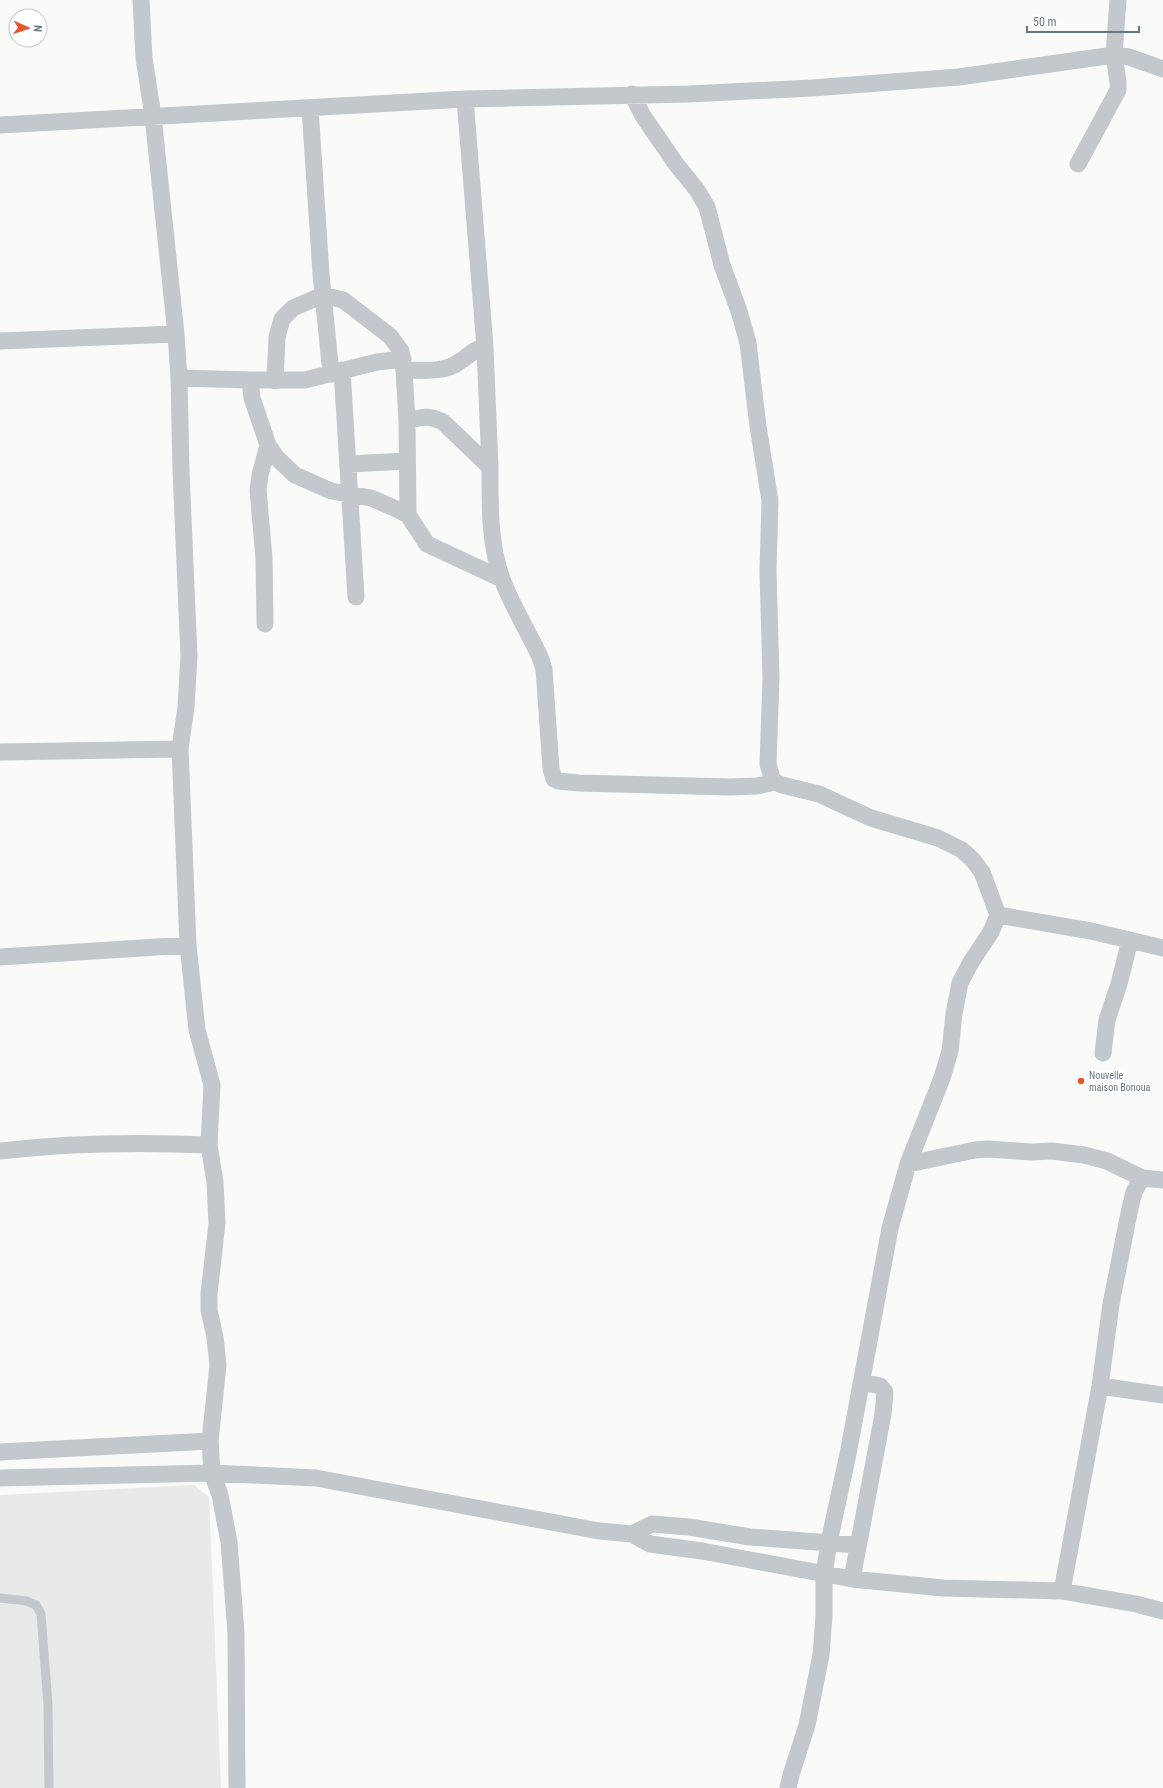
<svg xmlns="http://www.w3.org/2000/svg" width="1163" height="1788" viewBox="0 0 1163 1788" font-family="'Roboto Condensed',sans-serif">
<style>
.built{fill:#e8e9e9}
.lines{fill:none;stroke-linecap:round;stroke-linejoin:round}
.service{stroke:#c3c8cc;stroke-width:9}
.minor{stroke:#c3c8cc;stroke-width:17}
.poi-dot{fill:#e4572e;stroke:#fff;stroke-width:1.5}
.labels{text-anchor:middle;stroke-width:4;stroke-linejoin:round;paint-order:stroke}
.poi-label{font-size:10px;fill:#657683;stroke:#fff;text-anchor:start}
</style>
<rect width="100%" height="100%" fill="#fafaf8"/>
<path class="built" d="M194,1485l15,12 12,291h-221v-293z"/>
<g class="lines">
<path class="service" d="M0,1598l26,3 10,4 5,9 7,91 1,83"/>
<path class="minor" d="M141,0l3,58 9,58 23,218 3,44 2,93 8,185 -3,51 -6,42 8,196 9,85 15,55 -3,60 6,37 2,41 -8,71v16l6,27 3,28 -8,76 2,32 8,22 9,47 7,91 1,155
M632,94l11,22 33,48 21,26 10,17 15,58 17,46 9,32 10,83 12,75 -2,70 3,107 -3,86 4,14 3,4 7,3 37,9 52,24 67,20 24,12 11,10 9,12 16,43
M465,99l20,248
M310,108l11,166 10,100
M0,125l465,-26 224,-5 123,-6 147,-11 155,-22 4,-55
M1078,164l40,-74v-8l-4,-27 15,2 34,12
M0,341l176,-7
M342,370l14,227
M404,370c17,0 41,3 55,-8 10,-6 14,-13 26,-15l5,120
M179,378l71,2h55l72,-18 26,-3
M250,380l2,18 16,47 9,13 18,17 36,16 40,7 30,13 7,4 19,29 75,35
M275,381l2,-44 5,-18 11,-11 30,-13 20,5 47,36 11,15 3,19 3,51 1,94
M407,421c15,-4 21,-6 36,1l47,45c0,36 -1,77 12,112 10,27 26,52 38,78l4,12 7,100 3,10 4,2 21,2 151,4 27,-1 18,-4
M349,464l58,-3
M265,624l-1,-66 -6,-68 2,-15 8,-30
M0,752l180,-3
M0,957l188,-12
M1103,1053l4,-33 12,-36 11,-44
M0,1151c69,-8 139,-9 209,-6
M908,1164l67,-14 13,-1 44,3 20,-1 32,4 23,6 35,17 21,2
M1100,1386l63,9
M0,1452l210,-11
M0,1478l212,-5 104,5 283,53 33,3 18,10 52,7 150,28 91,9 119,3 74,13 27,7
M632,1534l20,-10 37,3 61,10 108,8
M852,1579l31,-165 2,-22 -5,-6 -18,-4
M1062,1591l38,-205 11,-82 19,-96 4,-16 8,-14
M788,1788l3,-13 16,-50 14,-70 3,-39v-42l5,-32 19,-88 42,-226 18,-64 34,-86 8,-27 4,-37 6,-31 11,-21 20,-30 7,-17 93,16 72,17"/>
</g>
<circle class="poi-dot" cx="1081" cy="1081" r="4"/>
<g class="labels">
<g class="poi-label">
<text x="1089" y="1079">Nouvelle<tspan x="1089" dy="12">maison Bonoua</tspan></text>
</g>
</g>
<g transform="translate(28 28) rotate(93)"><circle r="19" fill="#ffffff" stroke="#c1c8cd"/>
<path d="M0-3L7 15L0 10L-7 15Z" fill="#e4572e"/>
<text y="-6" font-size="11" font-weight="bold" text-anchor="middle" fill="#657683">N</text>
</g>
<path d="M1027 26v6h112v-6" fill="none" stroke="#657683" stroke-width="2"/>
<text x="1033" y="26" font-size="12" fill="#657683" stroke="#ffffff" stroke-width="3" paint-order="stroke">50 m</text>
</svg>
